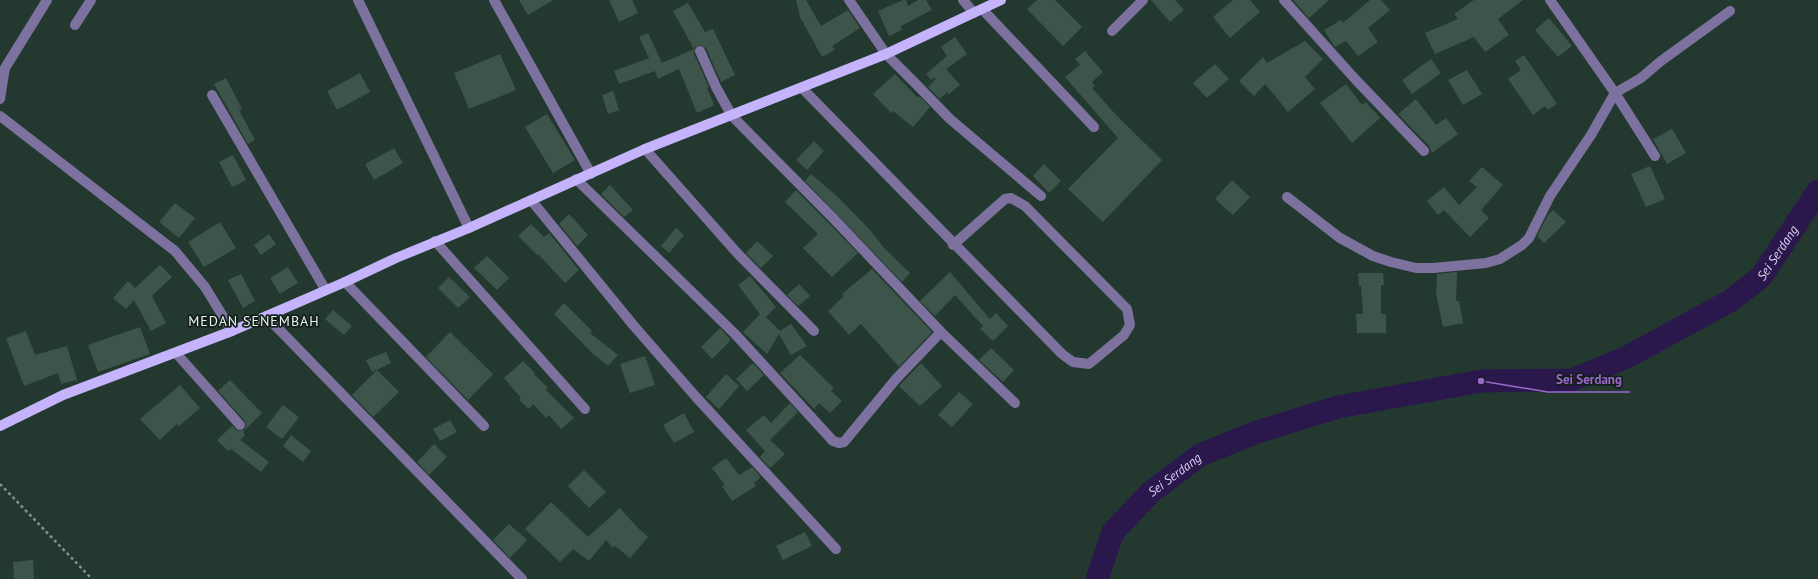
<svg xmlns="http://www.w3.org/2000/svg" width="1818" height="579" viewBox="0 0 1818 579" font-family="'PT Sans',sans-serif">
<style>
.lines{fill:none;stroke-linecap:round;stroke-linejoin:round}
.river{stroke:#2a184c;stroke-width:23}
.building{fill:#3d544b}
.path{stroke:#81938c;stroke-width:2.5;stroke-dasharray:3 3;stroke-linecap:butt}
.minor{stroke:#7d729f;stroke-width:10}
.major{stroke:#c5b3fc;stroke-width:10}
.labels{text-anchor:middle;stroke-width:3.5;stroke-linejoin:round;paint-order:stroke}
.water-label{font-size:13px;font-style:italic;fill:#d8d1f4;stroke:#141e1a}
.quarter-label{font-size:14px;letter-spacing:1px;fill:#e5f3ed;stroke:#141e1a}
.leader{fill:none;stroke:#9b68cd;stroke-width:1.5}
.callout-dot{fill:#9b68cd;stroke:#141e1a;stroke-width:1.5}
.callout-label{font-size:13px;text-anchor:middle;font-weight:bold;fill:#9b68cd;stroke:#141e1a;stroke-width:3.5;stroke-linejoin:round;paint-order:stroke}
</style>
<rect width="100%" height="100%" fill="#233930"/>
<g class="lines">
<path class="river" id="s1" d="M1097,579l16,-47 38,-40 49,-37 57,-23 81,-25 143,-26 91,-1 55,-23 103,-56 31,-24 57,-86"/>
</g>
<path class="building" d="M519,0h34l-25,15z
M609,0h23l6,13 -19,9z
M796,0h10l15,26 27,-16 12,18 -28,18 3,4 -13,7 -22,-40z
M903,0h3l2,6 10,-6h8l6,10 -31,16 1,4 -13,6 -11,-25z
M1037,0h18l27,27 -19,19 -36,-37z
M1151,0h24l9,10 -14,12z
M1233,0h17l10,12 -30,26 -17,-21z
M1293,0h36l-20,18z
M1370,0h11l9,10 -22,18 10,14 -20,14 -12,-15 -11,6 -11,-17 17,-10 2,3z
M1474,0h49l-25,19 11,16 -24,17 -11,-15 -39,17 -10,-21 33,-14 -4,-5z
M688,3l17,29 8,-3 22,46 -14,7 -15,-34 -5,-3 -6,2 -1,7 15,33 -2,1 7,17 -17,8 -18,-44 -21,10 -3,-8 -36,13 -5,-13 35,-13 -10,-21 9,-4 14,30 32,-14 -21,-38z
M1549,18l23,28 -14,11 -23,-27z
M955,37l12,17 -21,15 14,16 -11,9 -2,-2 -7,7 -12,-12 8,-8 -2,-1 -3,2 -5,-6 21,-18 -6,-9z
M1305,41l18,18 -18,18 10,12 -27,23 -23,-28 -11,12 -15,-15 24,-24 4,6z
M1085,51l18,21 -11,10 3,4 -3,2 26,29 44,43 -59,62 -35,-33 50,-51 -53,-61 15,-12 -5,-6z
M500,54l16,36 -47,19 -15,-36z
M1524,55l33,49 -9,6 -3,-4 -12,9 -25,-36 13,-9 -6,-9z
M1431,59l10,14 -29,21 -10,-14z
M1215,64l14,15 -22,19 -14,-15z
M1467,70l15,24 -19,11 -15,-25z
M360,73l10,19 -33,18 -10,-19z
M895,74l23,24 1,-2 11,11 -17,20 -20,-16 -2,2 -18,-19z
M226,78l16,31 -3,1 16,30 -7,4 -34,-60z
M1346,84l16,21 4,-3 14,16 -28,25 -32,-40z
M613,91l6,19 -11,4 -6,-19z
M1416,99l20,26 10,-7 12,16 -26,19 -3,-7 -31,-32z
M547,114l28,46 -22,13 -28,-46z
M1672,129l14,24 -19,11 -14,-25z
M814,141l10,10 -17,19 -11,-10z
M394,148l9,15 -29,17 -9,-16z
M233,155l13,25 -14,7 -13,-25z
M1044,164l17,17 -12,12 -16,-17z
M1650,166l15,33 -19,8 -15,-33z
M1482,167l21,18 -22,25 8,8 -19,19 -26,-27 -6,5 -11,-14 17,-14 15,18 18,-18 -8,-6z
M811,174l27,23 32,33 14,18 26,25 -8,9 -97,-101z
M1232,180l18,17 -17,18 -18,-16z
M610,185l23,25 -9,7 -23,-23z
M795,191h2l61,62 -26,24 -29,-29 15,-14 -33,-32z
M175,203l20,15 -16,20 -20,-16z
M1553,210l13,12 -22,21 -7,-7 11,-21z
M569,214l19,21 -11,11 -18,-22z
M220,222l16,26 -32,19 -16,-25z
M531,224l13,13 5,-4 30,37 -14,13 -27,-29 -1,1 -19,-19z
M676,228l8,7 -15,18 -8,-7z
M269,234l7,10 -15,11 -7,-10z
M757,241l16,15 -12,12 -15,-15z
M487,256l22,22 -12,12 -23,-22z
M160,265l12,12 -20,19 14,27 -15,8 -17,-31 -8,9 -13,-11 15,-17 7,7z
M288,267l10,16 -18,11 -10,-16z
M872,269l60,63 -33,35 -38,-43 -12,11 -21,-24 16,-15 -2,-2z
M950,272l40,47 6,-6 12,13 -15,15 -13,-12 3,-3 -28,-31 -20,21 -15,-15z
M1457,272l-1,29h3l4,22 -20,4 -7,-34 1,-19z
M1358,273h25l1,12h-3v29h5v19h-29l-1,-19h7l-2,-28h-2z
M241,274l14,27 -12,7 -15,-28z
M750,276l26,31 -10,10 14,14 11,-7 16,22 -16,9 -12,-21 -12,20 -24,-22 17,-18 -22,-29z
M449,277l21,20 -12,11 -20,-20z
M799,284l11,12 -12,10 -11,-11z
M564,303l28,28 -2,2 28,22 -10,11 -16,-13 -38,-39z
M333,310l19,16 -8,9 -19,-16z
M140,327l10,27 -52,18 -10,-27z
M720,328l11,12 -19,19 -11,-12z
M26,331l9,24 32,-9 10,34 -16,4 -3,-11 -34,13 -18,-48z
M450,332l43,42 -25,26 -42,-43z
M991,348l23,22 -11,12 -24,-22z
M386,352l5,11 -19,9 -6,-12z
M800,355l34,33 -3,3 11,10 -12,12 -11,-10 -5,6 -34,-36z
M645,356l10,29 -25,8 -10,-29z
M523,361l12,12 -1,1 14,14 -2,2 28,28 -13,11 -12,-14 -3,3 -13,-14 -4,5 -10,-9 2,-2 -17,-20z
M753,363l11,12 -17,16 -11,-12z
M921,363l21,23 -22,20 -21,-20z
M377,370l22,22 -26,25 -21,-22z
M726,374l13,12 -20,23 -13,-12z
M230,380l32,33 -19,19 2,3 -5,5 29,22 -8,10 -30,-23 -3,2 -11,-11 15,-14 6,5 6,-1 2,-3 -1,-6 -27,-30z
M180,385l20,23 -21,18 -2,-2 -17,16 -20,-21z
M959,392l14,12 -21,23 -14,-12z
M790,403l8,9 -28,28 15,14 -15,14 -10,-11 5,-6 -19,-21 18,-15 7,8z
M283,405l16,12 -17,22 -16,-12z
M684,413l10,19 -20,11 -11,-18z
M450,420l7,12 -17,9 -7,-12z
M291,435l20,16 -8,11 -20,-16z
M434,444l13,13 -18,18 -12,-13z
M726,458l13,17 13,-8 9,10 -7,6 2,3 -24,15 -10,-15 3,-1 -13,-17z
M584,470l22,22 -17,16 -21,-22z
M551,502l37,35 32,-29 16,18 12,11 -18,21 -15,-12 -2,2 -7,-8 -17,21 -16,-12 -13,13 -35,-33z
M509,524l18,16 -17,18 -17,-18z
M805,532l7,14 -29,14 -7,-14z
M33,560l1,19h-20l-1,-17z"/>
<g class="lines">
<path class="path" d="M0,484l92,95"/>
<path class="minor" d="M358,0l111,228
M494,0l97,174
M849,0l37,54 30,30 34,35 91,77
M963,0l11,13
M1284,0l72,80 68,71
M1550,0l65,93 40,63
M983,10l111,117
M75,25l16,-25
M1112,31l31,-31
M700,51l16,36 16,29 101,102 108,114 74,71
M802,88l260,266 11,8 16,2 35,-29 6,-10 -3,-16 -102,-103 -14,-8 -6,1 -52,46
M212,95l113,194
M0,99l5,-31 42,-68
M0,116l175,135 30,36 27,44
M645,149l93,105 76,77
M576,179l159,155 98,107 6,2 5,-1 52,-63 45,-47
M1287,197l53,41 33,18 18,6 25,6h17l53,-5 14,-4 22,-14 7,-7 21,-42 41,-61 24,-42 26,-15 20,-17 69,-50
M531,200l103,126 62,71 140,152
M435,241l150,168
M345,282l139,144
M266,316l256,263
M176,353l64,72"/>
<path class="major" d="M0,426l63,-31 169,-64 113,-49 51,-24 73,-30 176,-79 241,-95 115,-54"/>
</g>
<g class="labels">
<g class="water-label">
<text dy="5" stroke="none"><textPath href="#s1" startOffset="794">Sei Serdang</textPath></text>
<text dy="5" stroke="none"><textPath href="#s1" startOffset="134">Sei Serdang</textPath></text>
</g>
<g class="quarter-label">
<text x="254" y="326">MEDAN SENEMBAH</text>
</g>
</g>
<path class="leader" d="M1481 381L1548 392H1630"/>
<circle class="callout-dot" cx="1481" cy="381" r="4"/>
<g class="callout-label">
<text x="1589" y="384">Sei Serdang</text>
</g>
</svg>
